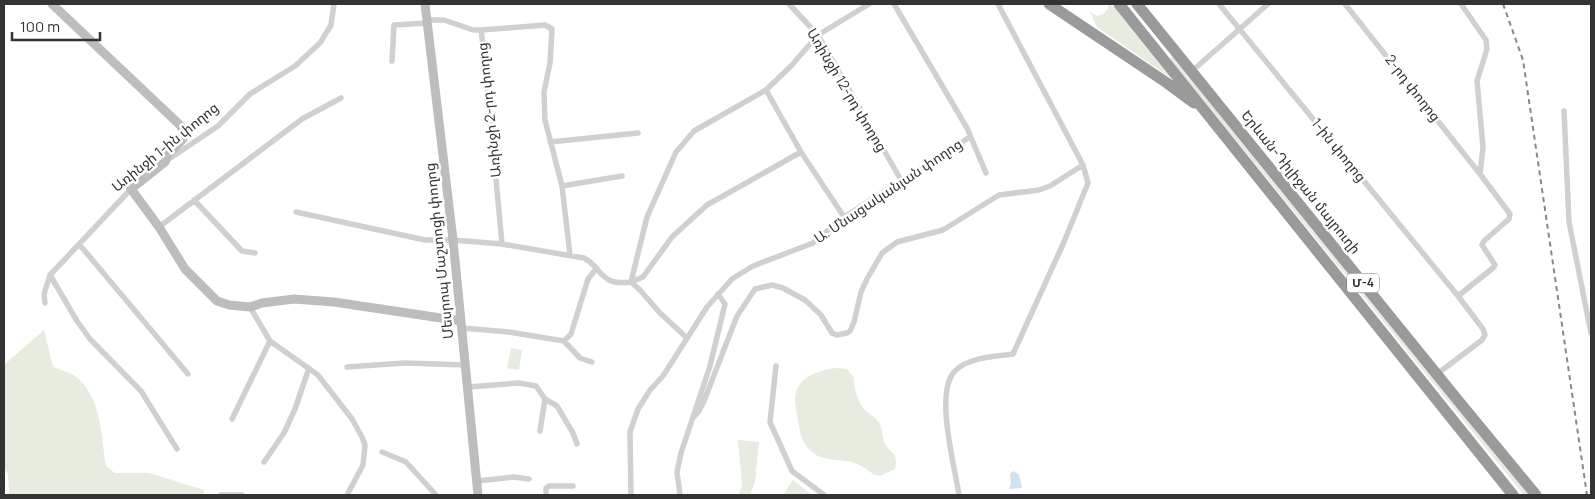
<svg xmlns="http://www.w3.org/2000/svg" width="1595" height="499" viewBox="0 0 1595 499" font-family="Manrope,'Noto Sans Armenian',sans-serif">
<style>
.green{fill:#e6ecdf}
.water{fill:#cfe2ee}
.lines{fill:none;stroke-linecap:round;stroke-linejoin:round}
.street{stroke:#d0d0d0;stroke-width:5.5}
.secondary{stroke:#bdbdbd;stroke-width:9}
.highway{stroke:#9a9a9a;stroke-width:11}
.rail{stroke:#888;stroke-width:2;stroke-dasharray:5 4;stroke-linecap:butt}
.labels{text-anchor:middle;stroke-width:5;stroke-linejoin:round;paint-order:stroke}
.shield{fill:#fff;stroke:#707070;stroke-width:1}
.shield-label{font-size:12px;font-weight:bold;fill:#333}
.street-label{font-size:14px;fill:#333;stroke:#fff}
</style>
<rect width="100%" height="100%" fill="#fff"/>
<path class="green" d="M1108,4l13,7 57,72 -81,-56 -7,-15 7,4 6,-2 5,-5z
M1174,56l355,439h-5l-354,-436z
M44,330l9,37c7,3 16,5 22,9 27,20 26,61 31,90l9,7h34l55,17 -1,5h-197l3,-3 -1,-18 -4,-6v-103z
M511,348l11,2 -3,20 -12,-2z
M836,368l11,1 7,9c-1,9 4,23 9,30 5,6 12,8 17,16 3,6 2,16 6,22 8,9 12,9 9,23l-15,7 -6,-1c-7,-6 -14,-11 -23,-13 -14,-4 -29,0 -40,-11 -10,-8 -11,-19 -13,-31 -1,-7 -3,-13 -3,-19 0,-24 22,-30 41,-33z
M738,440l21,2 -4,40 -5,13h-11l3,-10z
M793,480l19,15h-29z"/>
<path class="water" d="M1013,471l6,3 3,14 -13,1 2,-6 -1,-9z"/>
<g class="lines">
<path class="street" d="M789,4l29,31 83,145
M894,4l73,124 19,45
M1219,4l239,292
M1345,4l135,170
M427,20h17l29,10h8l4,32 17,182
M481,30l64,-5 7,4 -2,34 -6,29 1,28 17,66 8,69
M392,61l2,-36 33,-2
M1192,71l76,-67
M766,90l35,62 43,65
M1564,111l5,111 22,111
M550,142l88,-9
M166,161l52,-35 32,-32 45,-28 25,-23 11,-18 3,-21
M562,186l60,-10
M194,200l48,51 13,2
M296,212l129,28h28l49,4 82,14c20,11 15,28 47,24l16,-65 29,-65 18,-21 72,-41 25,-24 27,-31 51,-31
M159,227l143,-108 39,-21
M79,244l109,130
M50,275l27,46 13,18 51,52 36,58
M631,282l12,-5 29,-40 35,-32 94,-53
M631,282l9,8 20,23 27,25
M45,303l-1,-9 6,-19 81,-86
M250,307l20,34 48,34 34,44 10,18 3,8 -2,20 -16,30
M462,328l47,4 55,9 7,-7 17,-55 8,-10
M564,341l16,17 12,4
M776,366l-6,56 22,49 32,24
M347,367l58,-4 60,2
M1437,374l45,-34 3,-5 -2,-6 -25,-33 35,-28 2,-3 -13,-20 2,-4 25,-22 1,-5 -30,-40 3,-27 -6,-66 10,-32 -1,-9 -25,-36
M468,387l51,-4 17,3 9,13 12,7 16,27 4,11
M693,418l6,-7 5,-10 33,-85 18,-27 17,-4 11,3 22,12 16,15 11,18 5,2 10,-2 3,-2 4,-9 7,-30 6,-13 15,-26 15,-11 46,-12 56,-35 40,-5 11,-4 33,-21
M232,419l38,-78
M540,431l5,-32
M382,452l24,10 30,33
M264,462l20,-29 11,-24 14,-41
M477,481l37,-4 15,2
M221,495h21
M546,495v-7l3,-2h24
M631,495l-1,-63 8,-23 12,-19 13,-14 44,-69 25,-28 21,-13 60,-23 31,-26 126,-80
M680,495l-3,-23 4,-19 29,-87 15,-62 -7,-10
M959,495c-4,-28 -25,-103 -4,-124 13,-14 39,-14 58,-17l51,-112 24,-59 -5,-18 -85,-161"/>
<path class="secondary" d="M52,4l129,122 2,7v6l-15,16 -3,7 -34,27 28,38 26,42 32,32 12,4 21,2 12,-4 32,-4 40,3 127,19
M425,4l28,236 25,255"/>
<path class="highway" d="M1049,4l118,79 27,20
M1119,4l394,491
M1137,4l319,394 80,97"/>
<path class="rail" d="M1503,4l20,56 64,435"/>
</g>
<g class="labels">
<rect class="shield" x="1347" y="273.5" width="32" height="19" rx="4"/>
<g class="shield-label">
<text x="1363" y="287">Մ-4</text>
</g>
<g class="street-label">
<text transform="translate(1413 88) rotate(52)" y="5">2-րդ փողոց</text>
<text transform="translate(847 90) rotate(59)" y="5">Առինջի 12-րդ փողոց</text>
<text transform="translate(489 110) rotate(-96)" y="5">Առինջի 2-րդ փողոց</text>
<text transform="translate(165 147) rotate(-39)" y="5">Առինջի 1-ին փողոց</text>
<text transform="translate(1339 150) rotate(51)" y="5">1-ին փողոց</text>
<text transform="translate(1301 182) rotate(51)" y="5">Երևան-Դիլիջան մայրուղի</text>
<text transform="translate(888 191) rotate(-34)" y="5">Ա. Մնացականյան փողոց</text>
<text transform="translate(439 251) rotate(-96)" y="5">Մեսրոպ Մաշտոցի փողոց</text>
</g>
</g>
<rect width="1595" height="499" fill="none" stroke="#333333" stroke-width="10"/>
<path d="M12 32v8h88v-8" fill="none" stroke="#333333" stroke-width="2.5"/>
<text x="20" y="32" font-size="15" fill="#333333" stroke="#ffffff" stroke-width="4" paint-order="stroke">100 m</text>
</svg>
